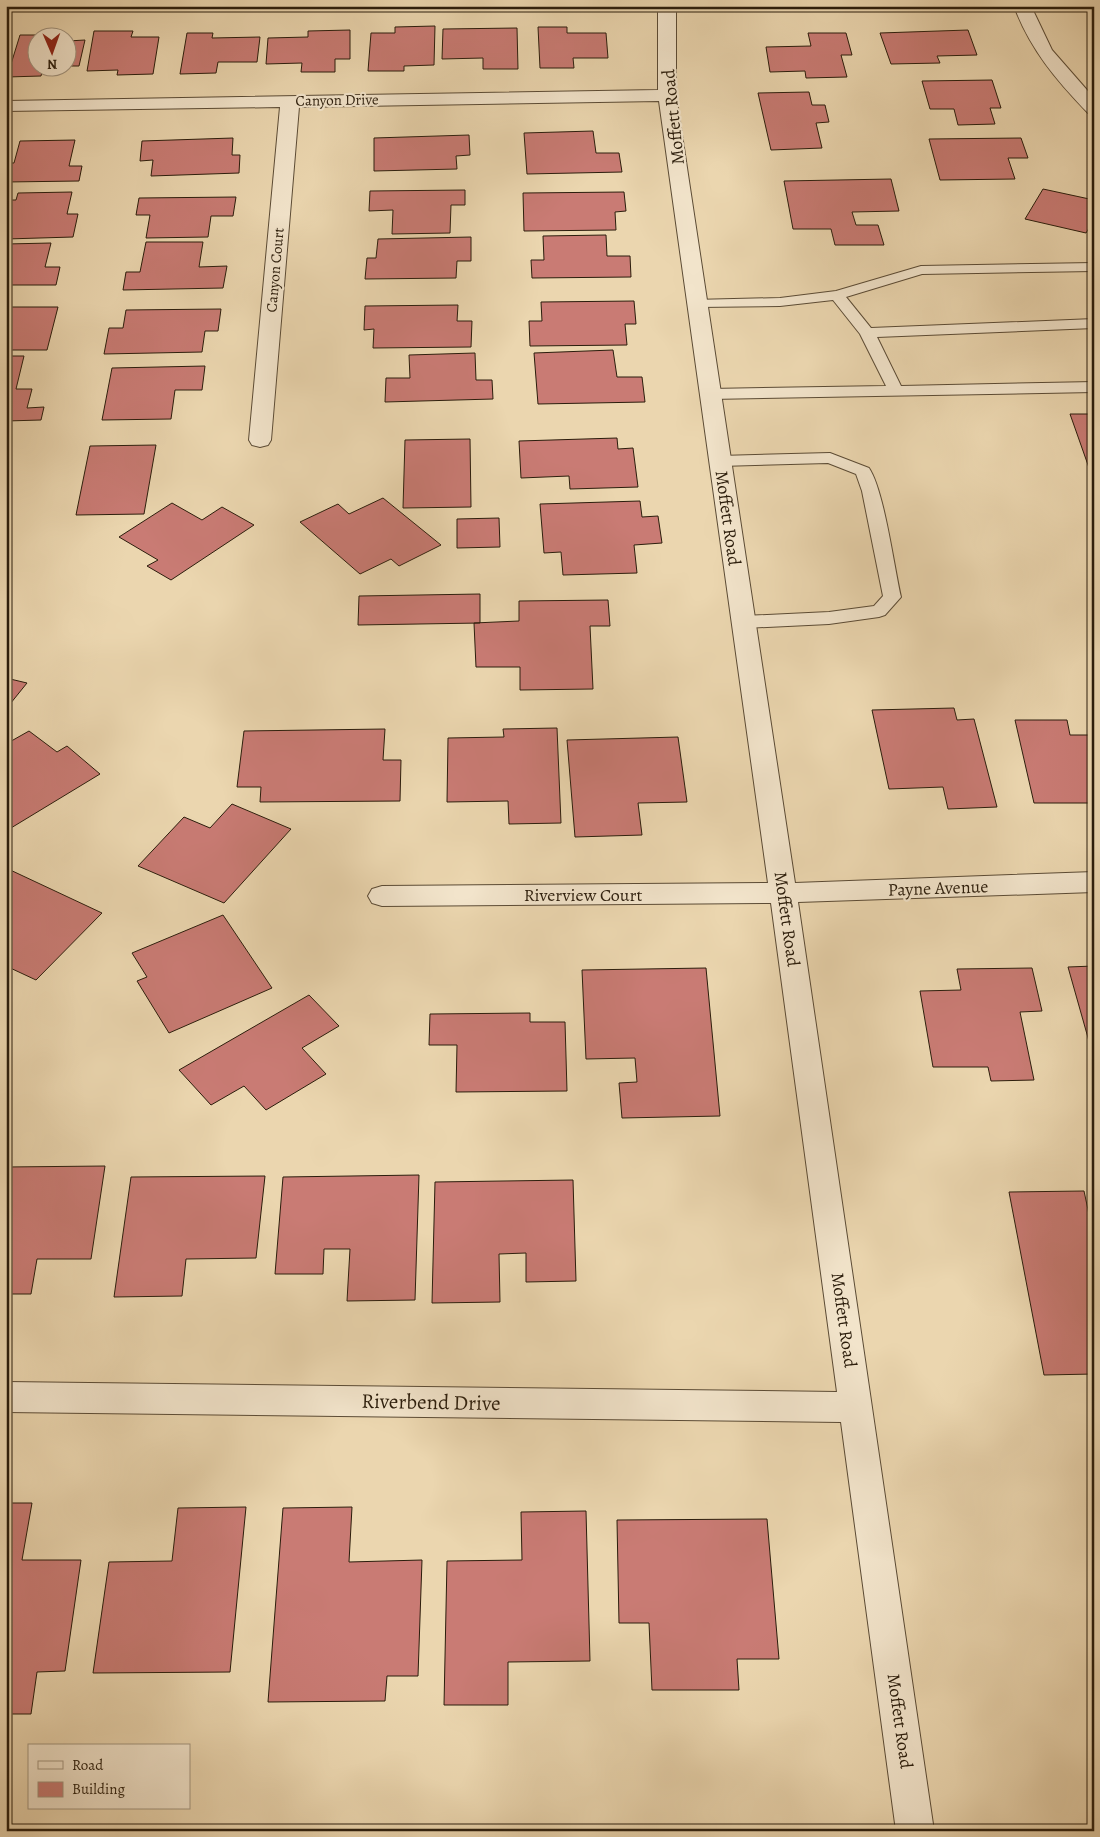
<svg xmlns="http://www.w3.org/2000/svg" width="1100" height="1837" viewBox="0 0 1100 1837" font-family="Alegreya,serif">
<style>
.building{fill:#c97b74;stroke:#2b1d0c}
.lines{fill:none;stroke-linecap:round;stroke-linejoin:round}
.lane-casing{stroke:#5b4b35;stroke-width:2}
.street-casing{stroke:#5b4b35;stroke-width:2}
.lane{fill:#f2e4cb;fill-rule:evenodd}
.street{fill:#f2e4cb;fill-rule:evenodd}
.labels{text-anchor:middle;stroke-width:4.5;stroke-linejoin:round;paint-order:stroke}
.far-street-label{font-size:15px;fill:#2b1d0c;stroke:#f2e4cb}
.street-label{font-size:18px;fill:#2b1d0c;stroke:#f2e4cb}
.near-street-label{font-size:21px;fill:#2b1d0c;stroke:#f2e4cb}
</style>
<rect width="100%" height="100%" fill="#ebd6af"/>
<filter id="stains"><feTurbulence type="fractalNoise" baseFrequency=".004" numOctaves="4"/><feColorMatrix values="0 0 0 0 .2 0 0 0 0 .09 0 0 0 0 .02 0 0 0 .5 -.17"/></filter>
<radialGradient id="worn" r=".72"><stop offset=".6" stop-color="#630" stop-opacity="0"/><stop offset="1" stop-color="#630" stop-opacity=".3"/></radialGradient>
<path class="building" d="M435,26l-1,39 -30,1v5h-36l3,-38h24v-6z
M538,27h29v6h39l2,25h-35l1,10h-34z
M517,28l1,41h-35v-11l-41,1 1,-30z
M350,30v29h-15v13h-34l1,-9 -36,1 2,-26 40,-1v-6z
M968,30l9,25 -40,1 3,7 -49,1 -11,-31z
M94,31h39l-2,6h28l-6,37 -36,1 1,-5 -31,1z
M187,33h26l-1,5 48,-1 -3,25h-39l-2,11 -36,1z
M808,33h38l6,22h-11l6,22 -41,1 -1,-7 -35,1 -4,-25 45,-1z
M20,35h28l-1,3h-9v30h5l-2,8 -34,1z
M85,40l-6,26h-11v-25z
M992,80l9,28h-11l5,16 -37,1 -4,-16h-24l-8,-28z
M809,92l3,13h13l4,17 -13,1 6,25 -51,2 -13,-57z
M593,131l3,22h23l3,19 -95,2 -3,-41z
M469,135l1,20 -14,1 1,13 -83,2v-33z
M233,138l-1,17h8l-1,18 -88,3 2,-16 -13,1 2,-20z
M1021,138l7,20h-20l7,21 -75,1 -11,-41z
M75,140l-6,26h13l-3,15 -73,1v-19h8l6,-22z
M891,179l8,32 -47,1 4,13h22l6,20h-49l-4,-16h-38l-9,-48z
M1043,189l51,11v20l-8,13 -61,-14z
M465,190v15h-14l-1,28 -58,1 1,-24 -24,1 1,-20z
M72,192l-5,22h11l-5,23 -67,2v-39h10l2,-7z
M624,192l2,19 -11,1 1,18 -92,1 -1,-38z
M236,197l-3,19h-22l-3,21 -62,1 4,-23h-14l3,-17z
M606,235l1,21h23l1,21 -99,1 -1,-18h13l-1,-24z
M471,237v24h-14l-1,17 -91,1 2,-21h9l2,-19z
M146,242h57l-4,25 28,-1 -4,22 -100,2 3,-18h14z
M51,243l-6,24h15l-4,18h-50v-41z
M634,301l2,23h-11l2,21 -97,1 -1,-25h13l-1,-19z
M458,305l-1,16h15l-1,26 -98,1 1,-19 -10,1 1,-24z
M6,307h52l-11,43h-41z
M221,309l-3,22h-13l-3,21 -98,2 5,-26h14l3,-18z
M613,350l4,27h25l3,25 -107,2 -4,-51z
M475,353l1,27h16l1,19 -108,3 1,-24h24l-1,-23z
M6,356h18l-8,33h16l-5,19 17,-1 -3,13 -35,1z
M205,366l-3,24h-27l-4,29 -69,1 10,-52z
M1070,414h24v68z
M617,438l1,11 15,-1 5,39 -68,2 -1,-13 -48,2 -2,-37z
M470,439l1,68 -68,1 2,-68z
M156,445l-12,69 -68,1 14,-69z
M383,498l58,47 -42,21 -8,-7 -31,15 -60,-52 38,-18 11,10z
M640,501l2,16 16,-1 4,27 -28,2 3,28 -74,2 -2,-23 -17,1 -4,-49z
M172,503l30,17 20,-13 32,18 -83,55 -24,-14 11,-6 -39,-23z
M499,518l1,29 -43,1v-29z
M480,594v29l-122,2 1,-29z
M608,600l2,26h-20l3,63 -73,1v-23h-44l-2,-44 45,-2v-20z
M6,678l21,5 -21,26z
M954,708l3,12 17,-1 23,88 -49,2 -5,-22 -54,2 -17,-79z
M1015,720h52l3,15h24v68h-60z
M557,728l4,95 -52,1 -1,-23 -61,1 1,-64 56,-1 -1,-8z
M385,729l-2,31h18l-1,41 -140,1 1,-15h-24l7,-56z
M29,731l28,21 10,-6 33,28 -94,57v-87z
M678,737l9,65 -49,1 4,32 -67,2 -8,-97z
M232,804l59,25 -67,74 -86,-37 46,-49 26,11z
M6,868l96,45 -66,67 -30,-14z
M223,915l49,73 -103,45 -32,-52 10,-4 -15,-24z
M1094,966v93l-26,-92z
M706,968l14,148 -98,2 -3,-35 18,-1 -2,-24 -49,1 -4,-89z
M1032,968l10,43 -22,1 14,68 -43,1 -3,-14h-55l-13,-76 41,-1 -4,-21z
M309,995l30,31 -37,22 24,26 -60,36 -22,-24 -33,19 -32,-35z
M530,1013v9h35l2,69 -111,1 1,-47h-28l1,-31z
M105,1166l-14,93h-54l-6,35h-25v-127z
M419,1175l-4,125 -68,1 3,-52h-26l-1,25h-48l8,-97z
M265,1176l-9,82 -70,1 -4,37 -68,1 17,-120z
M573,1180l3,101 -50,1v-29l-27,1 1,48 -68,1 3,-121z
M1084,1191l10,47v136l-50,1 -35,-183z
M6,1503h26l-10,57h59l-16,111 -28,1 -6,42h-25z
M246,1507l-16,165 -137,1 16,-111 63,-1 6,-53z
M352,1507l-3,55 73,-2 -4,116h-31l-2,25 -117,1 15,-194z
M586,1511l4,150 -82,1v43h-64l3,-144 75,-1 -1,-48z
M767,1519l12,140h-42l2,31h-87l-3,-67h-30l-2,-103z"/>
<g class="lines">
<defs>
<path id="lane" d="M1094,263v8l-172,3 -76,23 25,31 223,-9v9l-217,9 24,49 193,-4v10l-384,7 -8,-5 8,-5 176,-3 -26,-52 -27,-34 -53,6 -82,1 -5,-1 -2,-3 2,-3 87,-2 56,-7 85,-25z
M830,453l39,15c15,22 25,99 32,129l-16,18 -6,2 -50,7 -85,4 -6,-2 -3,-4 3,-4 6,-2 85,-4 45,-6 9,-10 -21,-105 -6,-17 -28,-11 -108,3 -8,-5 8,-5z"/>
<path id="street" d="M658,6h18v89l119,788 299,-11v20l-296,10 136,929h-38l-55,-409 -835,-10v-30l831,10 -66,-489 -389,3 -10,-3 -4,-7 4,-7 10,-3 386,-3 -109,-782 -360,6 -28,333 -3,5 -8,2 -8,-2 -3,-5 31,-333 -274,4v-10l652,-11z
M1014,6h17l21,44 42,48v16l-6,-1c-32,-33 -58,-64 -74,-107z"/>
</defs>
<use href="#lane" class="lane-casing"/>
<use href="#street" class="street-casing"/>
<use href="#lane" class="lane"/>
<use href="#street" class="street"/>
</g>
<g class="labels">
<g class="far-street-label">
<text transform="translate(337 100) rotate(-1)" y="5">Canyon Drive</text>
<text transform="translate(275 270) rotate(-85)" y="5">Canyon Court</text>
</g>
<g class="street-label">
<text transform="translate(673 117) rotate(-96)" y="6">Moffett Road</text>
<text transform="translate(728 518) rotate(82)" y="6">Moffett Road</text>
<text transform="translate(938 888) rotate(-2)" y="6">Payne Avenue</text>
<text x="583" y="901">Riverview Court</text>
<text transform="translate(787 919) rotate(82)" y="6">Moffett Road</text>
<text transform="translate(844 1320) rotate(82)" y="6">Moffett Road</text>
<text transform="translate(900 1721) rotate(82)" y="6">Moffett Road</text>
</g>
<g class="near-street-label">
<text transform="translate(431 1402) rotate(1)" y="7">Riverbend Drive</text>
</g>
</g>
<rect width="1100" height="1837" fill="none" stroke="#ebd6af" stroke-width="25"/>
<rect x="8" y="8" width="1085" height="1822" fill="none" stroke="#2b1d0c" stroke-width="2.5"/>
<rect x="12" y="12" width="1075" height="1812" fill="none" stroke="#2b1d0c"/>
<rect x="28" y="1744" width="162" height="65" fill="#f2e4cb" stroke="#a2947f"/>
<rect x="38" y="1761" width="25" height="8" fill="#f2e4cb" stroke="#a2947f"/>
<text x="72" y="1770" font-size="15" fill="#2b1d0c">Road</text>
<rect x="38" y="1782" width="25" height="15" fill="#c97b74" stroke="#a2947f"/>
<text x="72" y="1794" font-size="15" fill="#2b1d0c">Building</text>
<g transform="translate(52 52) rotate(178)"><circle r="24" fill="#f2e4cb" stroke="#a2947f"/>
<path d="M0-4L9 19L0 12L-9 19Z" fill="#8f2418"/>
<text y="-8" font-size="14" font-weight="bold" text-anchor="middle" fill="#2b1d0c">N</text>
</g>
<rect width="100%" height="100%" filter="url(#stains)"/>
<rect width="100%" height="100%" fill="url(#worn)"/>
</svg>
